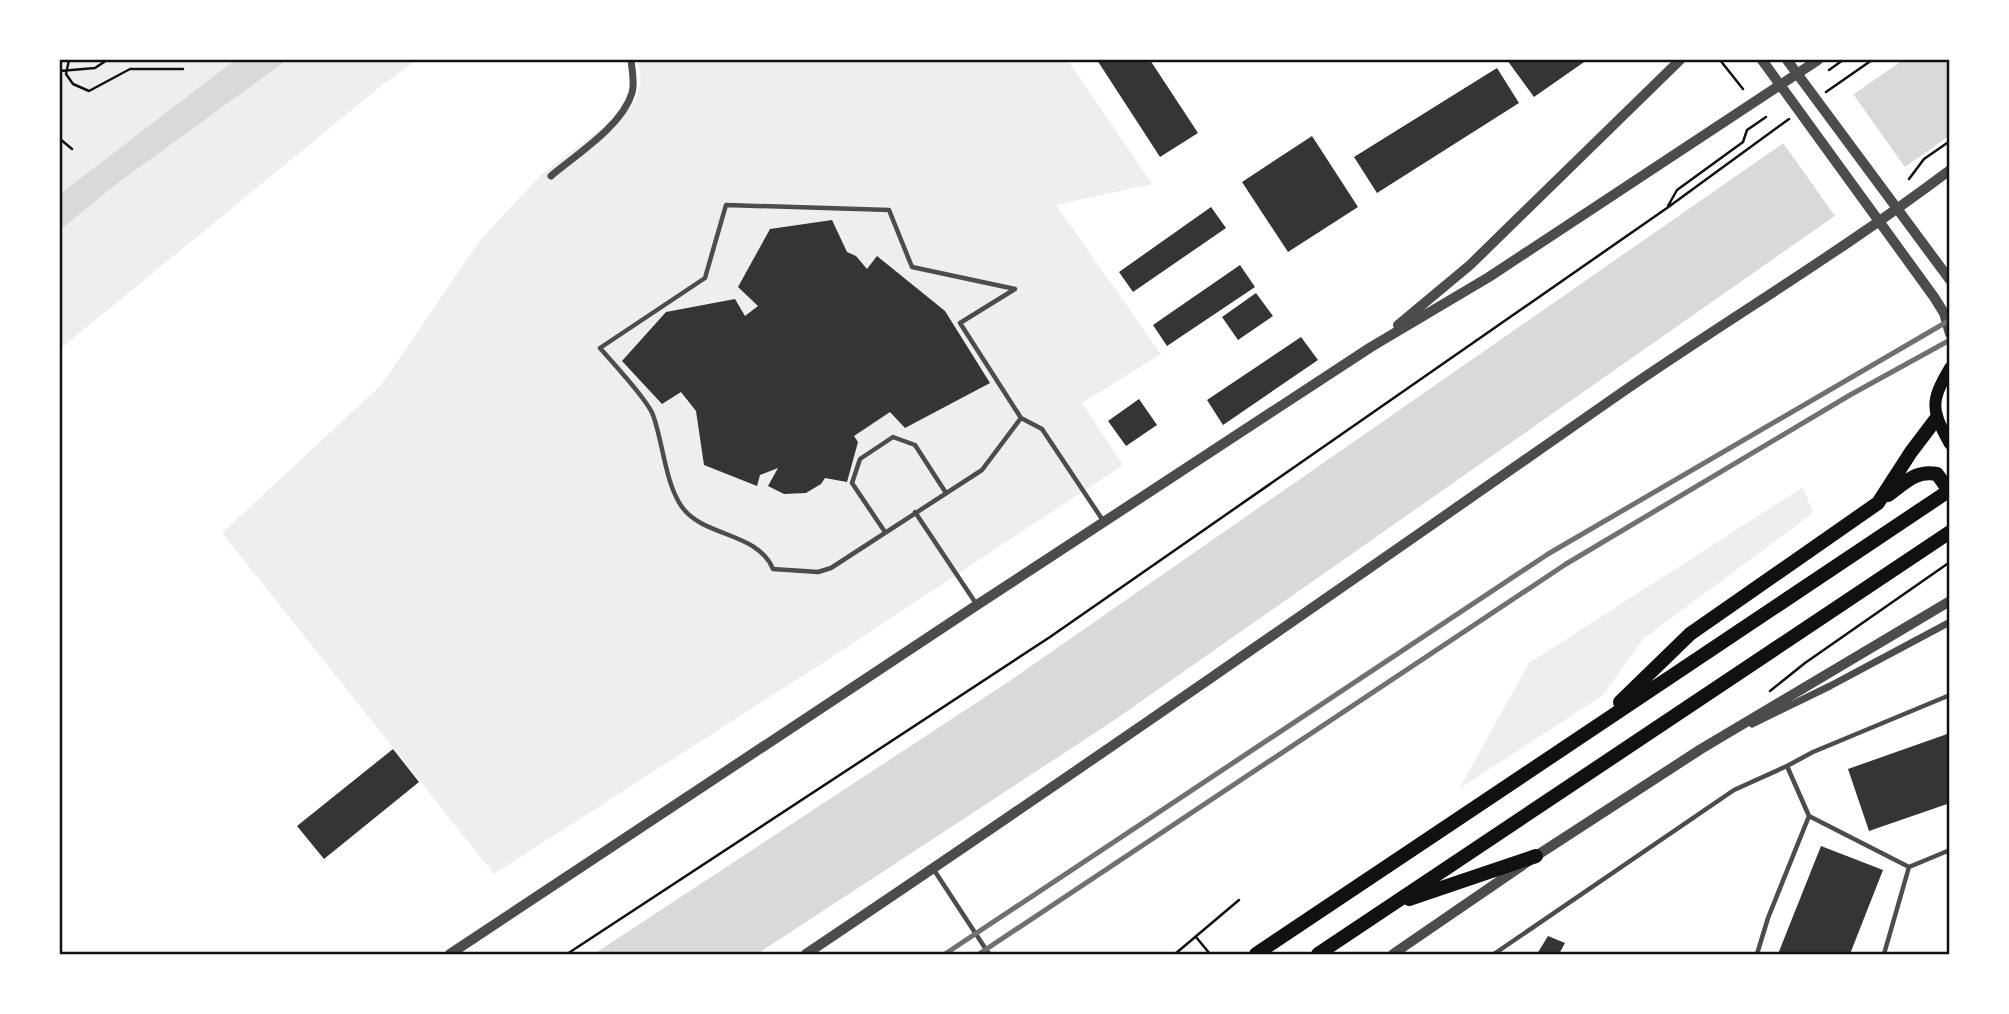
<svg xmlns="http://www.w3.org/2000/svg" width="2009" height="1014" viewBox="0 0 2009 1014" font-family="Commissioner,sans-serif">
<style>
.green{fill:#eee}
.water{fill:#d9d9d9}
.pier{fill:#fff}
.building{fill:#353535}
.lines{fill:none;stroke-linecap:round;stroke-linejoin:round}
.path{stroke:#111;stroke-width:2.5}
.service{stroke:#4c4c4c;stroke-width:4.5}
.minor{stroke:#4c4c4c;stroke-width:7}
.tertiary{stroke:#4c4c4c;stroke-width:10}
.secondary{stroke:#111;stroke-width:12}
.trunk{stroke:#111;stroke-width:14}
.rail{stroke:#707070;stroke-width:5}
.neatline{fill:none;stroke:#111;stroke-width:2.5}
</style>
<rect width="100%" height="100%" fill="#fff"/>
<path class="green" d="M60,60h357l-31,22 -326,267z
M638,60h430l84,124 -96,21 105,149 -79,49 41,62 -288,190 -341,219 -272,-341 159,-148 100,-146 60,-64 94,-72 6,-22z
M1803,487l10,26 -170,126 -40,56 -144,94 70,-126z"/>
<path class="water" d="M235,60h52l-172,125 -55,45v-36z
M1903,60h46v76l-836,585 -356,233h-163l414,-272z"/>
<path class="pier" d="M1851,91l56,79 -70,49 -56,-79z"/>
<path class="building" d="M1097,60h53l48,73 -38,24z
M1507,60h80l-53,37z
M1497,68l22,35 -142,90 -23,-36z
M1312,136l46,71 -70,45 -46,-70z
M1211,207l15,21 -93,64 -14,-20z
M832,220l15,32 9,4 11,13 10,-13 68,55 45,72 -85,45 -15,-16 -36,24 4,6 -11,40 -22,-4 -4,6 -15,9 -22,1 -16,-8 10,-18 -18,7 -3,11 -53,-21 -8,-54 -15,-19 -19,12 -40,-43 44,-49 69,-13 10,17 13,-10 -20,-19 32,-58z
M1240,265l15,22 -88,59 -14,-21z
M1256,293l17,23 -35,24 -16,-23z
M1301,337l17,23 -95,65 -16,-25z
M1139,399l18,26 -31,21 -18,-25z
M1950,733v70l-81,28 -21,-62z
M393,749l26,33 -95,77 -27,-33z
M1821,846l62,24 -33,84h-72z
M1548,936l17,7 -6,11h-22z"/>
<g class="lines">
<path class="path" d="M69,60l-3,14 7,10 16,7 41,-22h53
M1720,60l23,29
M1846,60h8
M1829,70l14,-10
M60,71l35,-3 12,-8
M1826,92l46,-32
M60,139l12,10
M1909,179l15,-20 26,-18
M1668,206l9,-16 66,-48 4,-12 19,-13
M1770,691l35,-28 145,-101
M1196,937l14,17
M567,954l483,-317 617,-429 122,-89
M1175,954l64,-54"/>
<path class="service" d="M726,205l163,5 23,57 103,22 -55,34 61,95 -39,52 -151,98 -13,4 -45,-3c-15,-37 -70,-32 -91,-62 -17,-24 -19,-65 -29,-92 -5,-15 -41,-53 -53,-67l105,-70z
M1021,418l21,11 62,93
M915,512l62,93
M885,532l-33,-49 8,-24 33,-22 22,8 31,48
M1809,816l100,51
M934,870l55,84
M1494,954l240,-164 53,-24
M1757,954l11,-36 41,-102 -22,-50 26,-14 137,-57
M1884,954l25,-87 41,-17"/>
<path class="minor" d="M551,176c26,-22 71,-50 81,-83 3,-10 0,-23 -1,-33
M1752,724l78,-38 120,-64"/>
<path class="tertiary" d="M1762,60l172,237 10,16 6,21
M1787,60l163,220
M1398,325l72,-60 210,-205
M450,954l527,-349 394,-258 118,-70 329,-217
M806,954c274,-184 544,-372 815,-561 109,-75 223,-143 329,-223
M1393,954l143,-98 165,-107 249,-148"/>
<path class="secondary" d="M1950,368c-20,34 -19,41 0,76"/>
<path class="trunk" d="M1888,495c17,-12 27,-25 49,-21l13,18
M1620,702l70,-68 188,-131 33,-51 25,-33
M1409,899l127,-43
M1256,954l694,-464
M1318,954l632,-422"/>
<path class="rail" d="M945,954l603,-400 402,-234
M979,954l587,-390 284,-169 100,-55"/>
</g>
<rect width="2009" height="1014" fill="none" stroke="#ffffff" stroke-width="122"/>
<rect x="61" y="61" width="1887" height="892" class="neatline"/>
</svg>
